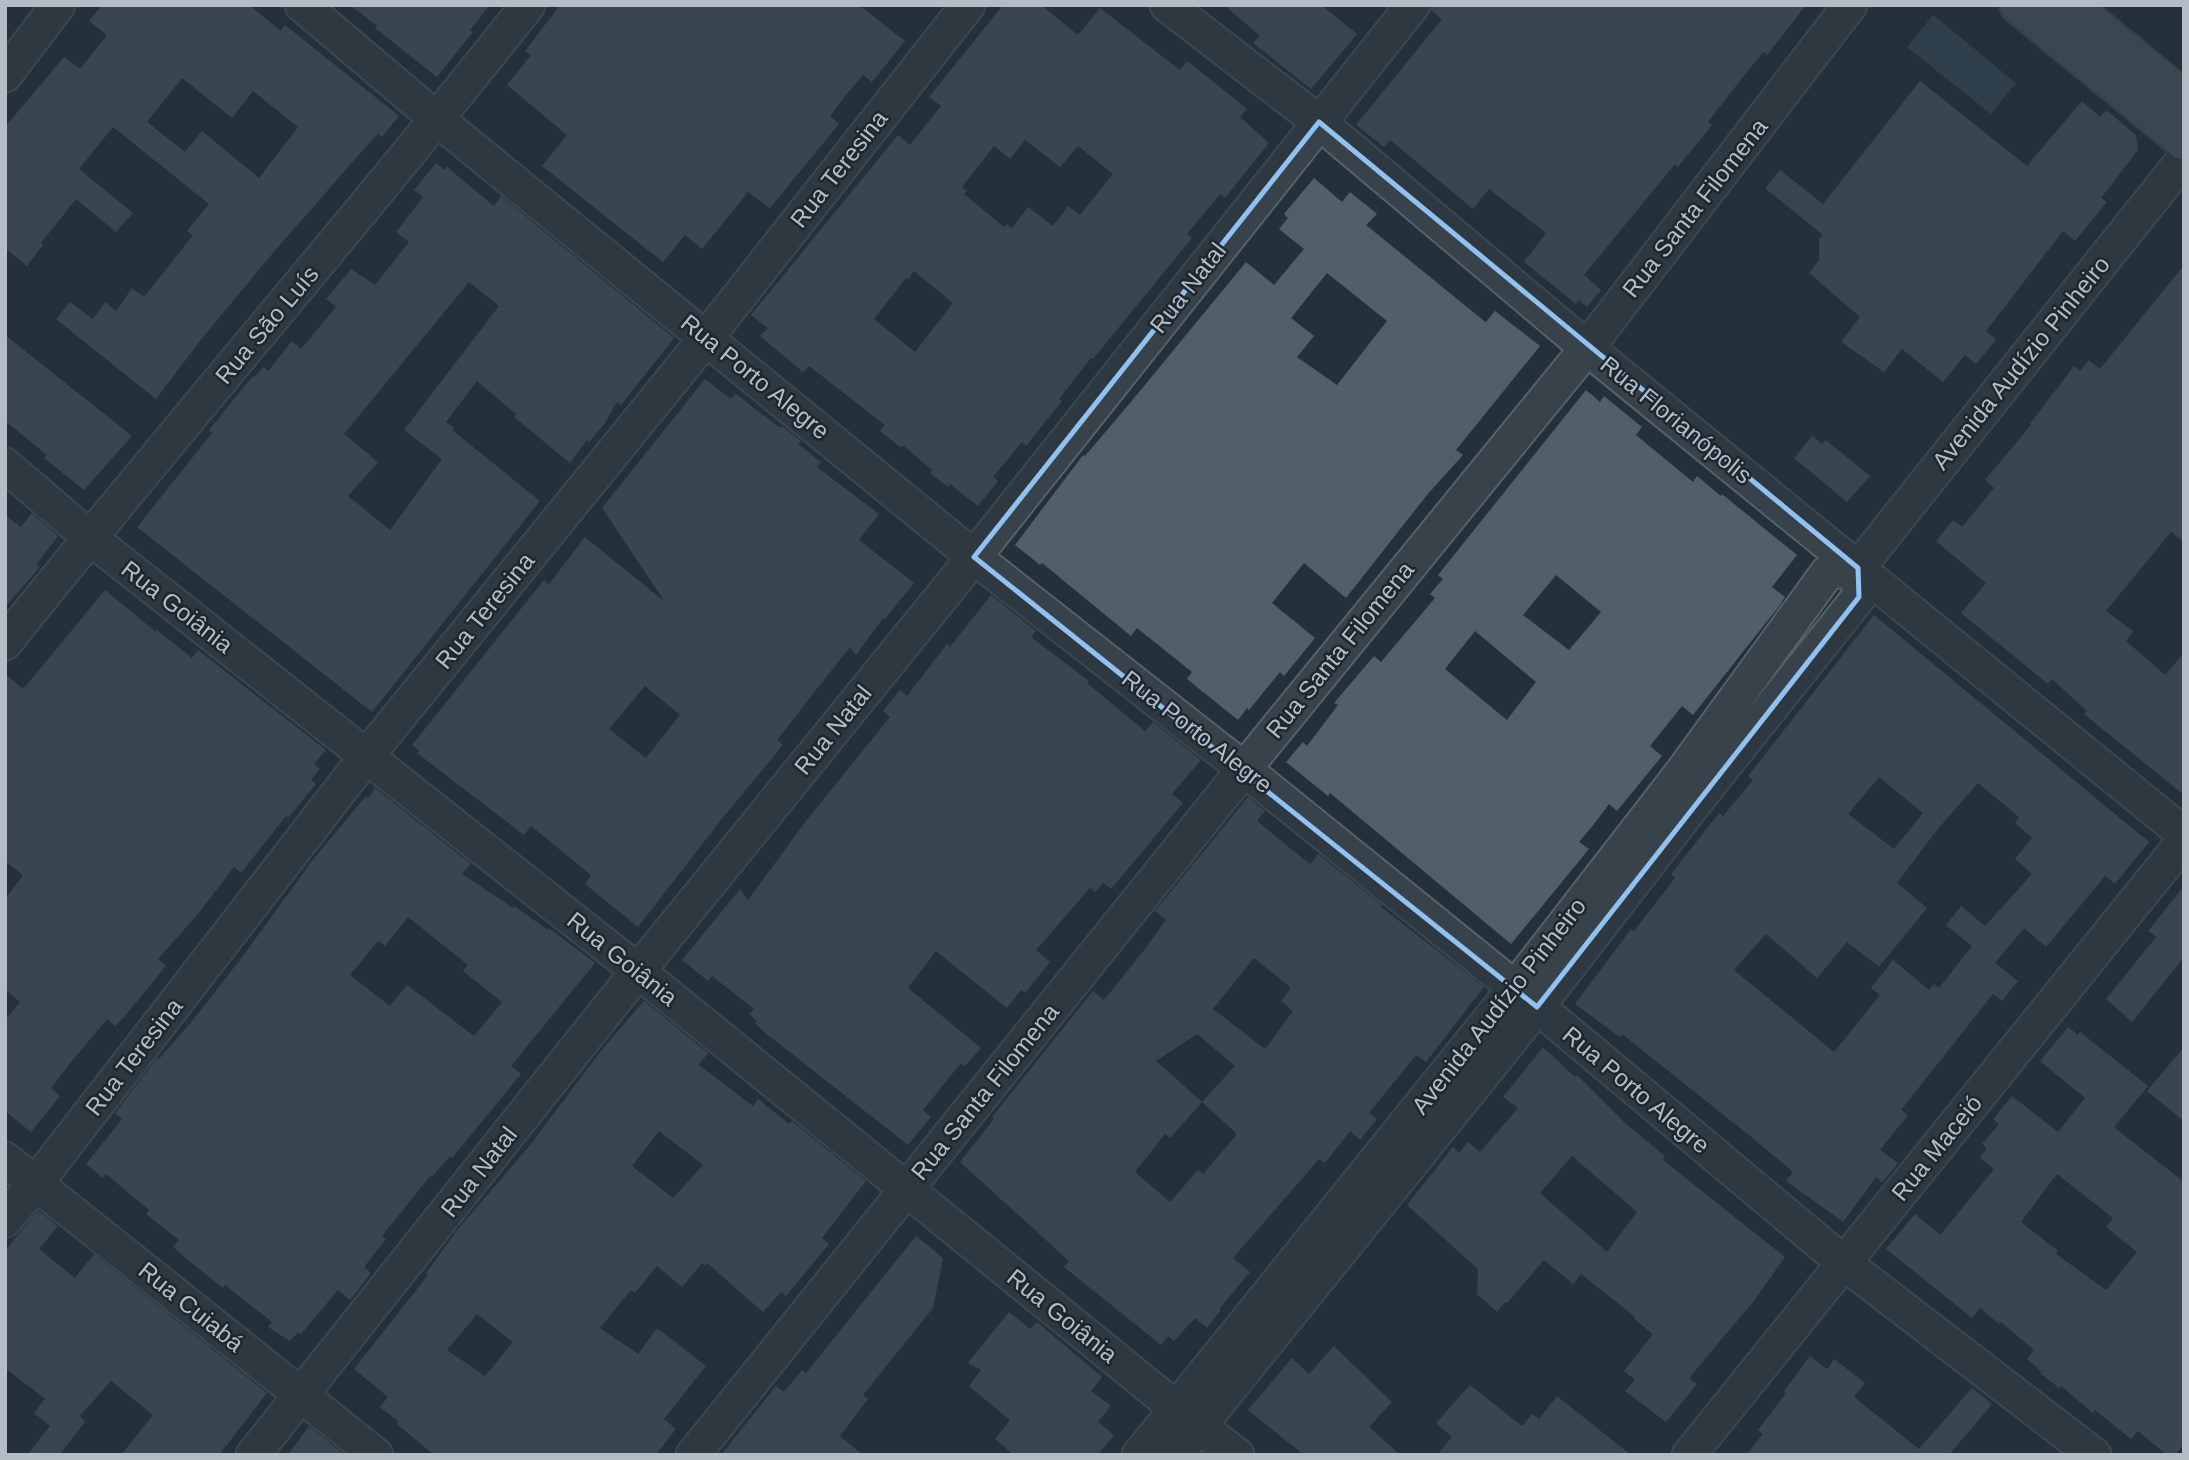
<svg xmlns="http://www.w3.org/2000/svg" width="2189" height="1460" viewBox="0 0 2189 1460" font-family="Arial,sans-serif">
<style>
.water{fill:#3c5162}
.building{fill:#525f6a;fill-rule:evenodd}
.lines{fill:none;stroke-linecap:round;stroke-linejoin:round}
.minor-casing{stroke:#576069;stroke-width:37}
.major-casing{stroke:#454e57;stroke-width:42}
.minor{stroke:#38424b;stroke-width:33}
.major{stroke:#57626b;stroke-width:38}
.marked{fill:none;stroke:#90c1f0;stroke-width:5;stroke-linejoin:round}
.labels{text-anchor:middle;stroke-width:5;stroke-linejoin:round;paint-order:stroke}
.street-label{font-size:24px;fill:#b4bdc6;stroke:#1e2730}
</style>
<rect width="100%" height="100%" fill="#25313a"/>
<path class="water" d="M1933,15l83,68 -25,31 -84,-67z"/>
<path class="building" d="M102,5h147l32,26 4,-6 114,91 -17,21 -4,-3 -15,16 -91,104 -69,83 -47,62 -100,-80 14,-17 23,17 12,-17 11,9 16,-23 12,9 49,-62 -6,-4 22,-27 -96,-77 -34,42 54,44 -17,19 -40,-33 -35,44 2,2 -16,21 -22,-18v-121l59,-70 16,12 27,-34 -18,-14zM182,78l50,40 21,-27 45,36 -39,51 -57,-47 -17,21 -38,-30z
M350,5h140l-20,25 3,2 -36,45 -62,-49 2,-2z
M560,5h299l46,36 -33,41 -9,-7 -17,20 -16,21 9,8 -69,84 -22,-16 -46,57 -17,-14 -22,27 -121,-96 25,-31 -60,-50 24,-30 -6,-4z
M1003,5h38l37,30 22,-27 80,62 7,-9 19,15 41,33 -7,8 29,26 -44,55 -5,-4 -33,40 5,4 -99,121 -2,-1 -32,41 3,2 -36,45 -4,-4 -29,35 5,4 -20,25 -28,-22 -2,3 -18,-14 2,-3 -28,-24 -4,1 -20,-16 5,-6 -76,-59 -6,6 -43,-36 8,-8 -17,-13 147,-180 12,10 31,-39 -12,-9zM1025,140l35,27 18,-21 35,28 -33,41 -12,-9 -15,20 -25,-19 -16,21 -5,-4 -3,3 -40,-33 3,-3 -5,-4 32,-41 16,13zM914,271l39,32 -38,49 -41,-33 32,-41 2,1z
M1224,5h97l36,29 -46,55 -58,-46 7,-7z
M1432,5h374l-39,50 -4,-3 -24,30 -31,40 4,3 -34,42 -3,-3 -91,111 17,15 -14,17 -8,-7 -3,4 -52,-42 22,-29 -57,-44 -16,20 -83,-69 -6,7 -28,-22 86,-106 -11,-9z
M1920,81l107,85 55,-65 18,16 6,-7 30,25 2,15 -37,48 6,4 -32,39 -12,-10 -77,100 10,9 -20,24 -11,-9 -22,27 -41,-33 -18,23 -43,-30 19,-25 -51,-44 10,-13v-21l4,-4 -58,-47 15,-18 43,34z
M436,163l9,7 2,-3 47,39 7,-10 173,142 -53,67 -4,-3 -12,21 -16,19 -2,-2 -17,23 -56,-46 2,-3 -39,-33 -31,41 8,6 -2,2 88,71 -168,211 -235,-185 75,-94 -3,-3 44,-54 2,1 8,-10 5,4 24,-30 9,8 35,-42 -10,-8 25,-30 24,16 34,-43 -13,-10 27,-35 -9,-7zM469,282l30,24 -95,124 38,29 -52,71 -42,-34 30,-34 -34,-28z
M1314,178l28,24 8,-10 27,22 -11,11 117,95 3,2 9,-11 45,35 -84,104 7,5 -36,40 -81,103 -42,-35 -32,40 43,35 -31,38 -4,-4 -31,38 -2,-2 -9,12 -51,-41 5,-7 -55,-44 -6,8 -89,-73 -2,2 -25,-20 68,-90 2,1 50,-59 111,-135 28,23 30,-36 -25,-20 9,-11 -4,-4zM1327,273l60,48 -50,64 -40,-28 17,-21 -23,-18z
M2184,265v277l-13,-10 -65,79 27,20 -7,10 39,34 19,-22v142l-100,-81 3,-3 -35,-32 -4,5 -87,-71 25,-30 -50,-42 17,-21 9,7 32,-39 -9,-8 46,-55 -1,-1 44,-58 6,5 9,-11 11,9z
M5,335l127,101 -48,54 -40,-32 3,-3 -42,-34z
M705,379l26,20 5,-5 44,34 2,-2 19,15 -3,3 23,18 -4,5 62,47 -20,26 55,43 -29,36 -2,-1 -27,37 -6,-8 -34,43 -39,50 6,5 -62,75 -83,107 -53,-43 6,-9 -60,-49 -7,9 -107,-82 2,-2 -7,-6 132,-165 5,4 36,-47 80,65 -63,-94zM645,686l35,29 -34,43 -37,-29z
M1586,390l14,12 4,-6 38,31 -6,8 57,47 4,-6 24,20 1,-2 75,61 -25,32 13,10 -5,8 -87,110 -11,-9 -32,40 12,10 -45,55 -8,-7 -15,20 -15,18 10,7 -78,95 -181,-151 -2,3 -42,-34 17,-20 4,4 31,-41 -4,-2 40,-47 7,6 54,-64 -5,-4 13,-15 -5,-4zM1556,575l45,37 -32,38 -46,-35zM1475,631l61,51 -29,38 -62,-51z
M1812,436l10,8 4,-4 44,36 -23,26 -53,-44z
M32,513l26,23 -22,29 4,2 -35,40v-92l16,12z
M105,590l51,42 1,-2 35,28 6,-8 128,100 -12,14 6,5 -9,11 5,4 -28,34 -2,-2 -45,57 -7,-6 -36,47 -40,45 8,7 -41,50 -10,10 -8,-7 -39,47 -17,22 9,8 -29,36 -26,-21v-91l15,-18 -15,-13v-90l18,-24 -18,-14v-187l17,14 3,-1z
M991,595l45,36 -5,6 58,44 -2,2 58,48 8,-9 48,38 -29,34 11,9 -72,86 -8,-6 -8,9 -5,-4 -54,62 14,12 -25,31 -4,-3 -14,18 -71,-57 -28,37 73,60 -16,18 -4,-3 -38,47 8,7 -23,28 -144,-113 -9,-9 2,-2 -8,-7 5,-5 -42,-33 -4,5 -26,-21 58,-71 8,11 58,-79 84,-104 -7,-6 17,-21 7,6 40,-52 3,3z
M1874,615l275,227 -34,42 -10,-8 -59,71 -22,-19 -29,35 23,18 -16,20 -9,-7 -92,116 7,5 -28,35 18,13 -16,20 -6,-6 -33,45 -57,-41 7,-9 -38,-32 -133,-106 -2,3 -45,-33 56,-75 3,2 41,-53 -4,-4 48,-61 4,3 30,-36 -5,-4zM1879,777l44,36 -29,36 -46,-35zM1978,783l41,34 -4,6 17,15 -17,21 17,15 -47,52 -24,-20 -15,19 26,21 -33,42 -5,-4 -5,6 -36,-30 -22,28 9,7 -46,57 -100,-82 32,-36 51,44 30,-36 32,25 48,-59 -30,-25 40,-53z
M375,788l96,76 -9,10 51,34 1,-2 34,24 1,-2 46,35 -84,103 10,8 -69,84 -2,-2 -17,20 -2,-1 -49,61 4,3 -22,28 7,6 -21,27 -12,-10 -37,44 -3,-2 -8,9 -22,-14 4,-5 -47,-37 -2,3 -41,-33 -9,-8 6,-7 -33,-26 3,-4 -43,-36 -3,4 -17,-14 36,-45 -7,-6 42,-55 2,1 34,-39 50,-64 69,-95 54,-65 2,2zM408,917l60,48 -5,6 39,31 -28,34 -67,-51 -17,21 -40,-31 28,-34 7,5z
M1248,797l17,14 -8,10 28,23 25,20 8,-10 64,51 -2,1 104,81 -58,75 -10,-7 -47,58 8,6 -17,21 -10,-9 -25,32 -6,-4 -86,99 17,14 -30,36v3l-13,17 -12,-10 -21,23 -6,-5 -7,9 -97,-78 5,-6 -109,-99 34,-43 -2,-2 101,-126 11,9 37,-46 25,-34 -11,-9zM1254,958l37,30 -10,13 12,10 -28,38 -52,-40zM1197,1034l38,32 -33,36 35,32 -34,40 -5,-4 -28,32 -35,-30 30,-38 5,4 32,-36 -46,-41z
M2184,886v71l-52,65 -26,-23 50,-62 -8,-6z
M644,1001l64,52 -9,12 54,41 5,-7 31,25 3,-3 74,60 -44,57 7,6 -43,52 -5,-4 -18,20 -56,-49 -2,3 -3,-3 -20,24 -25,-21 -22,27 -4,-3 -31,38 38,26 19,-26 49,38 -42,53 12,10 -20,26h-222l-37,-31 1,-3 -18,-14 8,-10 -34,-28 74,-94 -2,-2 32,-44 69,-80 73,-97zM659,1131l44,34 -30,33 -41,-32zM477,1314l36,28 -28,34 -38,-26z
M2068,1027l10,8 2,-3 68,54 -34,41 70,55v262l-9,11h-8l-29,-24 -7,8 -36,-29 -2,3 -32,-27 -2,2 -19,-15 2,-1 -15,-13 7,-9 -33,-28 -2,2 -19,-16 -8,10 -86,-69 29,-35 25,21 28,-34 26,-32 -14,-11 7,-10 -5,-4 17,-20 -6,-5 19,-23 46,36 27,-34 -45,-37zM2057,1174l56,44 -7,9 31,25 -31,38 -50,-36 2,-3 -37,-29z
M1543,1047l32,30 2,-2 49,49 39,32 -2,4 122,97 -32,45 -64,76 8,6 -31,38 -41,-31 10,-11 -11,-9 29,-37 -19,-15 1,-2 -54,-43 -8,10 -29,-24 -37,43 -2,-1 -8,10 -20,-18 1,-25 -71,-64 46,-58 6,6 9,-11 12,10 38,-44 -15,-11zM1572,1156l65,56 -30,40 -67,-59z
M2184,1047v74l-37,-30z
M38,1210l20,16 -19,23 36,29 19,-24 173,139 -48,62h-98l32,-40 -42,-34 -31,35 5,6 -26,33h-32l23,-29 -16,-13 11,-14 -40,-31v-117z
M916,1236l27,22 -10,50 -70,87 5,4 -28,37 23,19h-142l55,-69 8,6 18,-22 4,3z
M1009,1312l21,17 7,-7 65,55 -11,14 20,15 -13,16 16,13 -16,20h-84l-19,-16 15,-19 -41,-34 12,-16 -13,-7z
M1334,1346l58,56 -23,25 31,28h-96l-56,-45 44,-52 17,16z
M1810,1356l17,13 7,-10 31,24 -11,14 65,52 53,-61 20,16 -43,51h-203l17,-21 -5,-4 28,-37 -2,-2z
M1470,1385l52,41 10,-12 7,5 18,-23 74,59h-194l15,-18 -16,-14z
M309,1426l36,29h-57z"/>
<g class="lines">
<defs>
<path id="minor" d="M302,5l136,115 536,437 270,212 271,219 329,275 250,192
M1167,5l152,117 268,226 597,486
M5,75l53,-70
M5,465l84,72 549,434 539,438 60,46
M5,643c171,-215 353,-422 523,-638
M5,1159l371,296
M5,1220l31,-37 330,-426 341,-420 261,-332
M253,1455l385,-484 336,-414 439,-552
M693,1455l551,-686 343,-421 263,-343
M1139,1455l376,-467 168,-217 144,-198 31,-5
M1176,1455l361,-448 168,-217 154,-193 -1,-29 326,-409
M1689,1455l495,-614"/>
<path id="major" d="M2019,5l165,135
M2069,5l115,95"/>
</defs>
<use href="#minor" class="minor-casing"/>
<use href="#major" class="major-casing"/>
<use href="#minor" class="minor"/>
<use href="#major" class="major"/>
</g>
<path d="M0 0H2189V1460H0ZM1319,122l539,446 1,29 -322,410 -563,-450z" fill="#25313a" fill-opacity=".55" fill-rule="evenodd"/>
<path class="marked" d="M1319,122l539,446 1,29 -322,410 -563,-450z"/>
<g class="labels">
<g class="street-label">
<text transform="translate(839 169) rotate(-52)" y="8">Rua Teresina</text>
<text transform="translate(1695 208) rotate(-52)" y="8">Rua Santa Filomena</text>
<text transform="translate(1188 288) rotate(-52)" y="8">Rua Natal</text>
<text transform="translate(267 325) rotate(-50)" y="8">Rua São Luís</text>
<text transform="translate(2021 363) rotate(-51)" y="8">Avenida Audízio Pinheiro</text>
<text transform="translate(755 377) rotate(39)" y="8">Rua Porto Alegre</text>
<text transform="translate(1676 420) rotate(39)" y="8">Rua Florianópolis</text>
<text transform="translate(177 607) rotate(38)" y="8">Rua Goiânia</text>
<text transform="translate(485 611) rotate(-51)" y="8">Rua Teresina</text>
<text transform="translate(1340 650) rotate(-51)" y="8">Rua Santa Filomena</text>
<text transform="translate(833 730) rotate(-51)" y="8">Rua Natal</text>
<text transform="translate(1197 732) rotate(38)" y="8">Rua Porto Alegre</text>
<text transform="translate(622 959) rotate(39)" y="8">Rua Goiânia</text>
<text transform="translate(1499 1006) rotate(-52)" y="8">Avenida Audízio Pinheiro</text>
<text transform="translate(134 1057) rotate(-52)" y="8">Rua Teresina</text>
<text transform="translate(1636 1090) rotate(40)" y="8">Rua Porto Alegre</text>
<text transform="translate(985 1092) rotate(-51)" y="8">Rua Santa Filomena</text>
<text transform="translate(1937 1148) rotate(-51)" y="8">Rua Maceió</text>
<text transform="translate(479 1172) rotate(-52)" y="8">Rua Natal</text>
<text transform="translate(191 1307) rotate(39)" y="8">Rua Cuiabá</text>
<text transform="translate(1062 1316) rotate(39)" y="8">Rua Goiânia</text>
</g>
</g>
<rect width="2189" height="1460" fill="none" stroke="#b4bdc6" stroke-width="14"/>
</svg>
